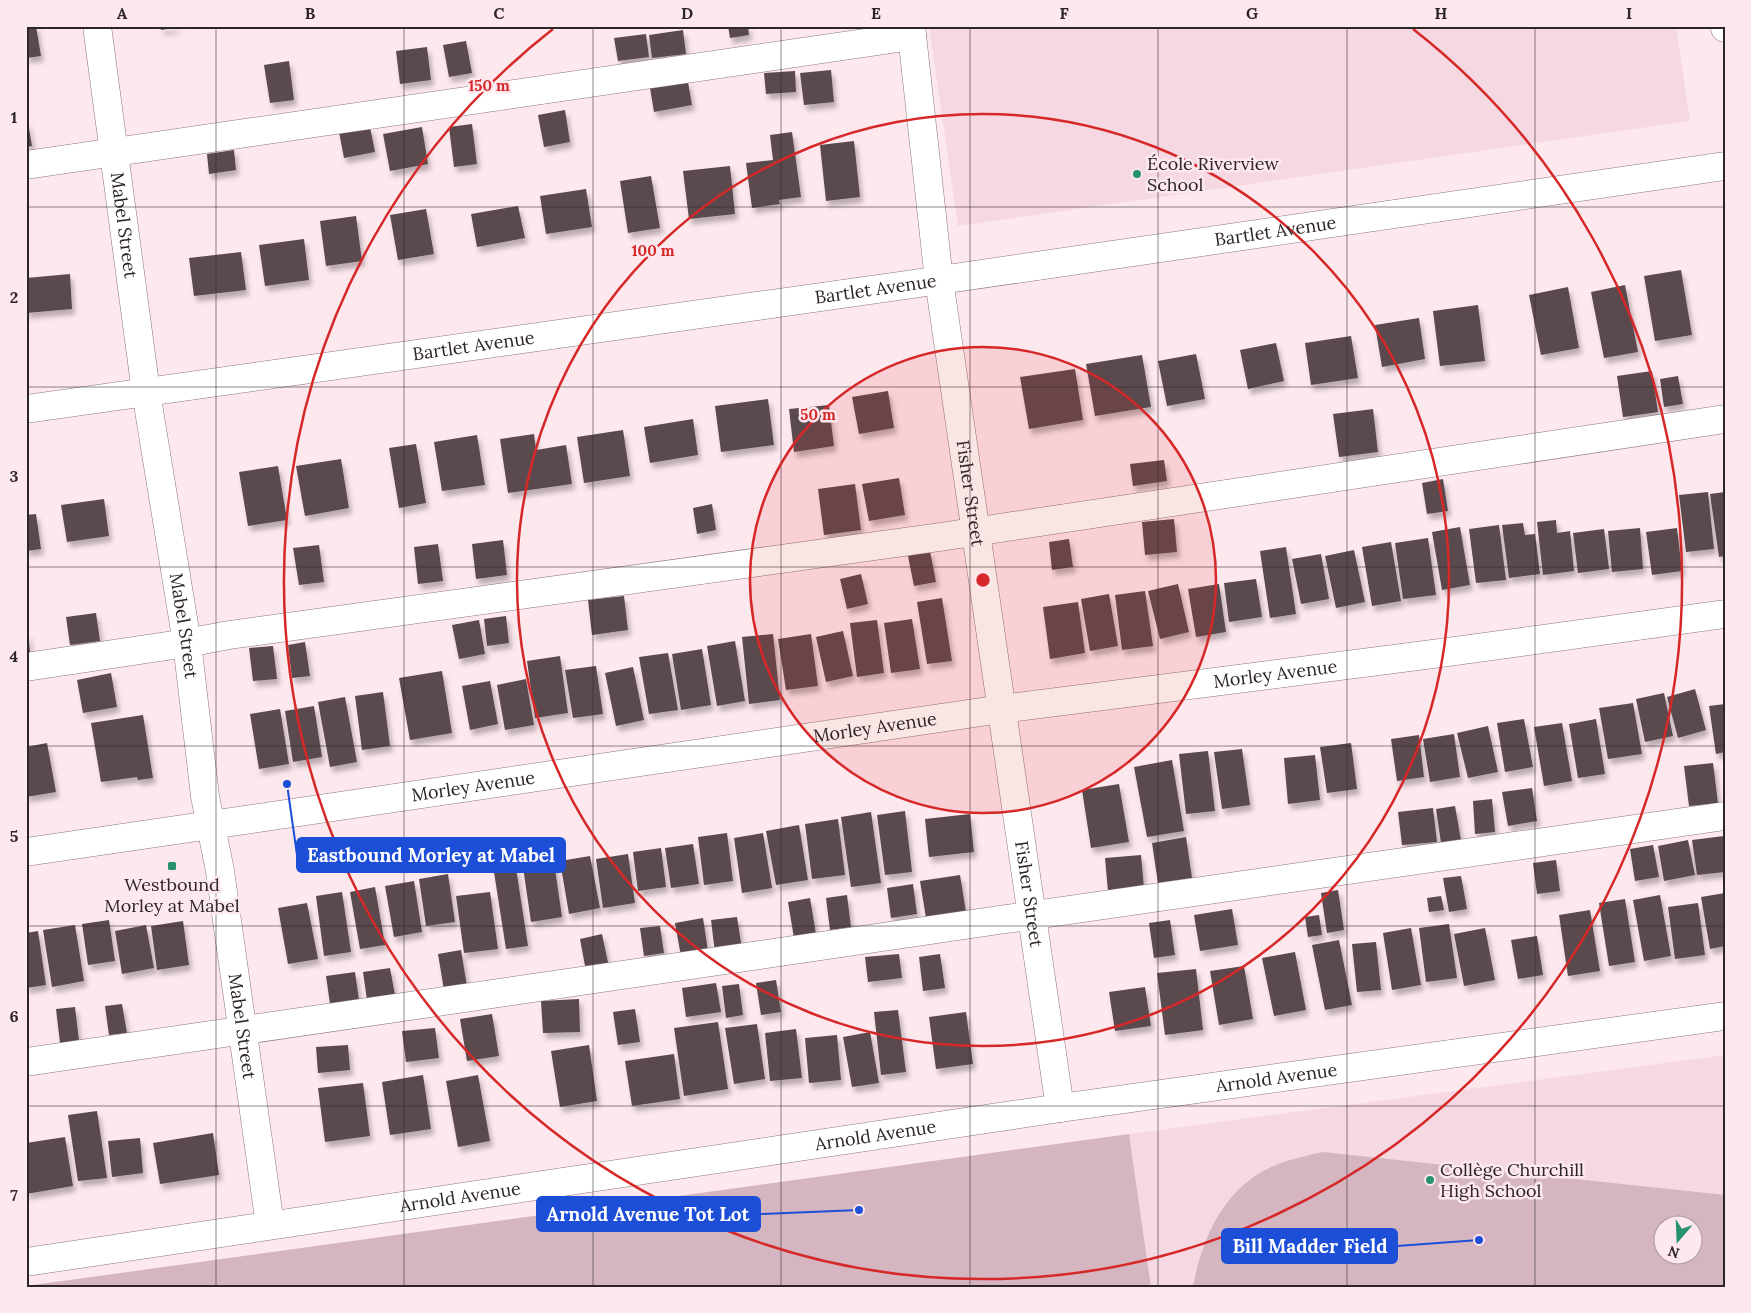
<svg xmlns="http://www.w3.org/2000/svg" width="1751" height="1313" viewBox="0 0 1751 1313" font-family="Lora,serif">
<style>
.built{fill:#f5d8e1;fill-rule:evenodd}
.green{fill:#d5b6c0;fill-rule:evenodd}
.building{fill:#5a494e;filter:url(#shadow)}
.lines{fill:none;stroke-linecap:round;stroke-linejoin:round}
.minor-casing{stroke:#89777d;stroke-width:29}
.minor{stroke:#fff;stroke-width:28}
.grid{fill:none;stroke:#2d2528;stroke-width:1;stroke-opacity:0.55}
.ring{fill:none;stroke:#d62828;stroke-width:2.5}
.poi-dot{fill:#279170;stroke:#fde8ee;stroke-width:2}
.labels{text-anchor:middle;stroke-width:5;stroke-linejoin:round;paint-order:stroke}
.poi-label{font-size:18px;fill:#2d2528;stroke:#fde8ee;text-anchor:start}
.street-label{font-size:18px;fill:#2d2528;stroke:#fde8ee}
.centre{fill:#d62828;stroke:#fde8ee;stroke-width:2.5}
.ring-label{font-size:15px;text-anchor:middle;font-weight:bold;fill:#d62828;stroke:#fde8ee;stroke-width:5;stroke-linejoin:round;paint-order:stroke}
.leader{fill:none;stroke:#1d4ed8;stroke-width:2}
.callout-dot{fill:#1d4ed8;stroke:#fde8ee;stroke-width:2}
.callout{fill:#1d4ed8;stroke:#1d4ed8;stroke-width:2}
.callout-label{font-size:19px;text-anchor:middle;font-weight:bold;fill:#fff}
.neatline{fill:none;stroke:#2d2528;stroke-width:2}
.grid-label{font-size:16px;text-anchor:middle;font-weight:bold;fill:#2d2528}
</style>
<defs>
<filter id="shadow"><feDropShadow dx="3" dy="5.5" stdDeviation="2.5" flood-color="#0004"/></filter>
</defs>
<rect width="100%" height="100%" fill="#fde8ee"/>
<path class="built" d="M929,26h747l14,95 -732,105z
M1725,1055v232h-574l-22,-153zM1664,1226h30v30h-30z"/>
<path class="green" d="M1129,1134l22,153h-1125v-1z
M1323,1152l402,43v92h-532c8,-44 26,-88 65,-113 19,-12 43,-17 65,-22zM1664,1226h30v30h-30z"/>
<path class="building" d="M26,26h10l5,30 -15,2z
M160,26h19v1l-18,3z
M728,26h20l1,9 -19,3z
M683,30l3,24 -34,4 -3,-23z
M646,34l3,23 -31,4 -4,-23z
M466,41l6,32 -23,4 -6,-32z
M427,47l4,33 -31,4 -4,-33z
M289,61l5,39 -24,3 -6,-38z
M831,70l3,32 -30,3 -4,-32z
M795,71l1,21 -30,2 -2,-21z
M688,82l4,23 -38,7 -4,-24z
M565,110l5,32 -26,5 -6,-32z
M26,122h2l4,24 -6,1z
M472,124l5,40 -23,3 -5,-40z
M370,127l5,25 -31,6 -5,-26z
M422,127l6,37 -38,7 -7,-37z
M792,132l9,65 -22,3 1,4 -28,4 -6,-45 27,-3 -3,-25z
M854,141l6,56 -34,4 -6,-56z
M234,150l2,20 -27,4 -2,-20z
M730,166l5,48 -46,5 -6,-48z
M651,176l9,52 -32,5 -8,-52z
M586,189l6,38 -46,7 -6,-38z
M518,206l7,32 -48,9 -6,-33z
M426,209l8,45 -36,6 -8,-45z
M356,216l6,45 -36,5 -6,-45z
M304,239l5,41 -44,6 -6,-41z
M241,252l5,38 -52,6 -5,-38z
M1681,270l11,65 -37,6 -11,-65z
M70,274l2,35 -46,4v-35z
M1625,285l13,67 -34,6 -13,-66z
M1568,287l11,61 -38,7 -12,-60z
M1478,305l7,56 -45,5 -7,-55z
M1419,318l6,41 -43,8 -7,-42z
M1351,336l7,42 -47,7 -6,-42z
M1276,343l8,38 -36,8 -8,-39z
M1196,354l9,45 -38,7 -9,-45z
M1142,355l9,52 -56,9 -9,-52z
M1075,369l8,51 -54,9 -9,-52z
M1652,371l6,41 -35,5 -6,-41z
M1678,376l5,28 -19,3 -4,-28z
M888,391l6,37 -35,6 -7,-37z
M768,399l6,46 -53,7 -6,-46z
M829,405l5,41 -40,6 -5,-43z
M1373,409l5,43 -39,5 -6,-43z
M693,419l5,36 -48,8 -6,-36z
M623,430l7,46 -46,7 -7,-46z
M534,434l2,16 30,-5 6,39 -64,9 -8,-54z
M477,435l8,50 -43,6 -8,-49z
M416,444l10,59 -27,5 -10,-60z
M341,459l8,49 -44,8 -9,-50z
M1164,460l3,21 -34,5 -3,-22z
M278,466l9,54 -39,6 -9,-54z
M899,478l6,37 -36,6 -7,-37z
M1443,479l5,32 -21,3 -5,-31z
M855,484l6,46 -37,5 -6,-46z
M1708,492l6,57 -28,3 -7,-57z
M1725,492v64l-6,1 -9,-63z
M104,499l5,37 -42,6 -6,-37z
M712,504l4,26 -19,4 -4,-26z
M36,514l5,35 -15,2v-36z
M1174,519l3,33 -32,3 -3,-33z
M1556,520l1,13 13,-2 4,40 -31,4 -6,-53z
M1523,523l2,12 10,-1 5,40 -31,4 -7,-53z
M1499,525l7,55 -30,3 -7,-54z
M1460,527l10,58 -28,5 -10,-58z
M1640,528l3,41 -31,3 -4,-41z
M1677,528l5,43 -30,4 -6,-43z
M1604,529l5,40 -31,4 -5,-40z
M1428,538l8,57 -33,4 -8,-56z
M1069,539l4,28 -21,3 -3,-28z
M503,540l4,35 -31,4 -4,-35z
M1391,542l10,59 -29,5 -10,-59z
M438,544l5,37 -25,3 -4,-37z
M319,545l5,37 -25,3 -6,-37z
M1286,547l10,67 -26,4 -10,-67z
M1354,550l11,52 -29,6 -11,-52z
M930,551l6,31 -22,4 -6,-30z
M1321,554l8,45 -28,5 -9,-45z
M861,574l7,30 -21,5 -7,-30z
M1256,579l6,38 -33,5 -5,-39z
M1178,584l11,48 -29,7 -12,-48z
M1219,584l7,48 -30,5 -8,-48z
M1145,591l8,55 -31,4 -7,-55z
M1109,594l9,52 -28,5 -9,-52z
M624,596l4,34 -36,5 -4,-35z
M942,598l10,63 -25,3 -10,-62z
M1078,602l7,51 -35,6 -7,-52z
M96,613l4,28 -30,4 -4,-28z
M506,616l3,27 -22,3 -3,-27z
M912,619l8,50 -29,4 -7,-50z
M479,620l6,34 -26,5 -7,-34z
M877,620l7,53 -27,4 -7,-54z
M843,631l10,45 -27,6 -10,-45z
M28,633l2,19 -4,1v-19z
M773,634l7,66 -31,4 -7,-67z
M811,634l7,52 -32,4 -8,-51z
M735,641l10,60 -28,5 -10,-60z
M305,642l5,34 -18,2 -4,-33z
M273,646l4,33 -24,2 -4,-33z
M702,649l9,56 -30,5 -9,-56z
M668,653l10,57 -29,4 -10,-57z
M560,656l8,57 -33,5 -8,-57z
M596,666l7,48 -30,4 -8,-48z
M633,667l11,53 -28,6 -11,-53z
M442,671l10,62 -42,7 -11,-62z
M111,673l6,34 -34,6 -6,-33z
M526,679l8,46 -29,5 -8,-45z
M490,681l8,43 -28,6 -8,-44z
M1695,689l11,41 -28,8 -11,-41z
M383,692l7,54 -28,4 -7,-54z
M1664,693l9,43 -28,6 -9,-43z
M345,697l12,65 -27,5 -12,-65z
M1633,703l9,51 -34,5 -9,-51z
M1725,704v48l-9,2 -7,-48z
M314,706l8,51 -29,5 -8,-51z
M280,709l9,55 -30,5 -9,-55z
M143,715l10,63 -15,2 -1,-3 -36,5 -10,-59z
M1524,719l9,48 -28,5 -8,-49z
M1596,719l9,55 -27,4 -9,-54z
M1562,723l10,58 -28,5 -10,-59z
M1488,726l10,46 -30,6 -11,-45z
M1454,734l6,43 -30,5 -7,-43z
M1419,735l5,42 -27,4 -6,-42z
M47,743l9,49 -30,5v-50z
M1351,743l6,46 -30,4 -7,-46z
M1242,749l8,56 -28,4 -8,-57z
M1208,751l7,60 -29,3 -7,-60z
M1315,755l5,45 -32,4 -4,-46z
M1172,760l12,71 -37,6 -13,-70z
M1713,763l5,40 -29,3 -5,-40z
M1119,784l10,58 -38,6 -9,-58z
M1532,788l5,33 -29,5 -6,-34z
M1492,799l3,33 -20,2 -2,-33z
M1455,806l6,34 -20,3 -5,-34z
M1433,808l4,34 -35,3 -4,-33z
M905,811l7,61 -27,3 -8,-60z
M871,812l10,71 -30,4 -10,-70z
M970,814l4,38 -45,5 -4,-38z
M838,819l7,56 -33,4 -7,-55z
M799,825l9,55 -32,5 -10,-54z
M727,833l6,48 -29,4 -6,-48z
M763,833l9,55 -30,5 -8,-55z
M1724,836l1,36 -28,3 -5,-35z
M1186,837l6,41 -34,5 -6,-40z
M1688,840l7,35 -31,6 -6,-35z
M693,844l6,40 -28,4 -6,-40z
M1653,845l6,32 -24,4 -5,-32z
M661,848l5,39 -28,4 -5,-39z
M628,854l7,49 -32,5 -7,-49z
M1141,855l3,33 -36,3 -3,-33z
M590,856l10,52 -31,6 -9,-53z
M1556,860l4,31 -23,3 -4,-31z
M554,862l8,55 -31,5 -8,-55z
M516,868l12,78 -22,3 -12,-77z
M448,874l7,48 -29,4 -7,-47z
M960,875l6,37 -40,6 -6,-37z
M1461,876l6,33 -18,3 -6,-34z
M414,881l8,51 -28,5 -9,-51z
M913,884l4,30 -26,4 -4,-30z
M375,887l10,58 -25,4 -10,-57z
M1338,890l6,40 -17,3 -6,-40z
M342,892l9,60 -27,4 -8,-60z
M490,892l8,57 -34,4 -8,-57z
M1725,893v53l-15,3 -9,-52z
M847,895l4,32 -21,3 -4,-32z
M1660,895l11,61 -27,5 -11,-61z
M1441,896l3,14 -15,2 -2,-14z
M810,898l6,36 -22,4 -6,-36z
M1625,899l10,63 -26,4 -10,-63z
M307,903l11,56 -30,5 -10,-56z
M1698,903l7,52 -30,4 -7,-52z
M1232,909l6,36 -38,6 -6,-36z
M1590,910l10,61 -32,5 -9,-61z
M1319,915l3,20 -14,2 -3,-20z
M737,917l5,32 -27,4 -4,-33z
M703,918l5,33 -27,5 -6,-33z
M109,920l6,41 -27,4 -6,-41z
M1170,920l5,35 -21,3 -5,-35z
M183,921l6,44 -32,5 -6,-44z
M1449,924l8,54 -31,4 -7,-54z
M75,925l9,56 -32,6 -9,-57z
M146,925l8,43 -32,6 -7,-43z
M660,926l4,27 -20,3 -4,-28z
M1411,928l10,57 -29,5 -9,-57z
M1485,928l10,52 -31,6 -10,-52z
M38,931l8,54 -20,3v-55z
M602,934l7,33 -23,4 -6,-32z
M1537,936l6,39 -25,4 -7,-39z
M1339,940l13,65 -27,5 -13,-65z
M1376,942l5,48 -24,2 -5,-48z
M461,950l6,36 -23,4 -6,-36z
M1295,952l11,58 -32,6 -12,-58z
M899,954l3,24 -34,4 -3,-25z
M940,954l5,34 -22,3 -4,-34z
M1244,966l9,53 -34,6 -9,-54z
M390,968l5,27 -28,5 -4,-28z
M1196,969l7,61 -38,5 -8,-62z
M355,972l4,28 -29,4 -4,-28z
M776,980l5,32 -20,3 -5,-32z
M716,983l5,29 -35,5 -4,-29z
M739,984l4,31 -17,3 -4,-32z
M1145,987l6,39 -36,5 -6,-39z
M579,999l1,33 -37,1 -2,-32z
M122,1004l5,29 -18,2 -4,-29z
M75,1007l4,34 -19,2 -4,-34z
M635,1009l5,33 -22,3 -5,-33z
M898,1010l8,62 -25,3 -7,-63z
M966,1012l7,52 -37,5 -7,-52z
M492,1014l7,42 -32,5 -7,-42z
M718,1022l10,67 -44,7 -10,-68z
M757,1024l8,55 -31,5 -9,-56z
M435,1028l4,30 -33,4 -4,-31z
M796,1029l6,49 -32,3 -5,-48z
M870,1032l9,51 -27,4 -9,-50z
M837,1035l4,45 -32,3 -4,-45z
M348,1045l2,25 -32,3 -2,-26z
M589,1045l8,56 -37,6 -9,-56z
M674,1054l6,45 -48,7 -7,-45z
M423,1075l8,54 -41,6 -8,-53z
M478,1075l12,66 -32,6 -12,-66z
M363,1083l7,53 -45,6 -7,-54z
M97,1111l10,67 -29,3 -10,-66z
M213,1133l6,42 -59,9 -7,-41z
M65,1137l8,49 -47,8v-51z
M140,1138l3,35 -31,4 -4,-36z"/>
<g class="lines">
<defs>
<g id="minor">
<path id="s1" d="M97,26l49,366 41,251 18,153 15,75 50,354"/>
<path id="s2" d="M911,26l28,254 121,828"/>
<path d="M1725,26v2"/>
<path d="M26,165l886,-129"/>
<path id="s3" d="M26,409l880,-124 819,-119"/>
<path d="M26,667l161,-24 42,-8 711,-98 785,-118"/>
<path id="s4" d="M26,852l976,-143 431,-55 292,-40"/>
<path d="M26,1062l973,-142 726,-104"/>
<path id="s5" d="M26,1262l1034,-154 665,-92"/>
</g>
</defs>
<use href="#minor" class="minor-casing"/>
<use href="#minor" class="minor"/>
</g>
<path class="grid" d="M216,26v1261M404,26v1261M593,26v1261M781,26v1261M970,26v1261M1158,26v1261M1347,26v1261M1535,26v1261M26,207h1699M26,387h1699M26,567h1699M26,746h1699M26,926h1699M26,1106h1699"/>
<circle cx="983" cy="580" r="233" fill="#d62828" fill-opacity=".12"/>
<g class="ring">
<circle cx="983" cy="580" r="233"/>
<circle cx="983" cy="580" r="466"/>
<path d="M1413 29A699 699 0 1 1 553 29"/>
</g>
<g class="poi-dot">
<circle cx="1137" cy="174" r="5"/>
<rect x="167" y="861" width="10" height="10" rx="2.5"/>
<circle cx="1430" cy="1180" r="5"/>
</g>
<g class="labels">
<g class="poi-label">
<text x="1147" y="170">École Riverview<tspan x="1147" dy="21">School</tspan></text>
<text x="172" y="891" text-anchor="middle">Westbound<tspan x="172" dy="21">Morley at Mabel</tspan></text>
<text x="1440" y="1176">Collège Churchill<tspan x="1440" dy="21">High School</tspan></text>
</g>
<g class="street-label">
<text dy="6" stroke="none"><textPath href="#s1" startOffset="201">Mabel Street</textPath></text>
<text dy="6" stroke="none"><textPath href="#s3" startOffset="1262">Bartlet Avenue</textPath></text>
<text dy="6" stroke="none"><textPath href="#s3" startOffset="858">Bartlet Avenue</textPath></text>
<text dy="6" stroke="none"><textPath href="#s3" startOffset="452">Bartlet Avenue</textPath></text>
<text dy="6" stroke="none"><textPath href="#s2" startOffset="471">Fisher Street</textPath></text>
<text dy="6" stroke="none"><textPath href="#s1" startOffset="606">Mabel Street</textPath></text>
<text dy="6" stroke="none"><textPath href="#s4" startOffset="1262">Morley Avenue</textPath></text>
<text dy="6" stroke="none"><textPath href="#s4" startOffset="858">Morley Avenue</textPath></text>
<text dy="6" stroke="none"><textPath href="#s4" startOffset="452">Morley Avenue</textPath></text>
<text dy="6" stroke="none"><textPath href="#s2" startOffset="876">Fisher Street</textPath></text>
<text dy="6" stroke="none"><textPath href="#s1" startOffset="1011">Mabel Street</textPath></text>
<text dy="6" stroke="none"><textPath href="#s5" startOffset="1264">Arnold Avenue</textPath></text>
<text dy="6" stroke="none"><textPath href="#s5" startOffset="859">Arnold Avenue</textPath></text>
<text dy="6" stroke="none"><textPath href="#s5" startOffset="439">Arnold Avenue</textPath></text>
</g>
</g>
<circle cx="983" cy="580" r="8" class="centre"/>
<g class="ring-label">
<text x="489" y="91">150 m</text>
<text x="653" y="256">100 m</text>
<text x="818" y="420">50 m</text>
</g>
<path class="leader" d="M287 784L297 855M859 1210L760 1214M1479 1240L1397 1246"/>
<g class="callout-dot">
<circle cx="287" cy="784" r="5"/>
<circle cx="859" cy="1210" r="5"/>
<circle cx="1479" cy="1240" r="5"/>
</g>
<g class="callout">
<rect x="297" y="838" width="268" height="34" rx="5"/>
<rect x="537" y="1197" width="223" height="34" rx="5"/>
<rect x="1222" y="1229" width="175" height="34" rx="5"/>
</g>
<g class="callout-label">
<text x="431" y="862">Eastbound Morley at Mabel</text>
<text x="648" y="1221">Arnold Avenue Tot Lot</text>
<text x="1310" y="1253">Bill Madder Field</text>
</g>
<rect width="1751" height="1313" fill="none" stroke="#fde8ee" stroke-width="55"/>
<g transform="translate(1678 1240) rotate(199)"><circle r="24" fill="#fde8ee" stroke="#aa9a9f"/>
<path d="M0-4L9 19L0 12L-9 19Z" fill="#279170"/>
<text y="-8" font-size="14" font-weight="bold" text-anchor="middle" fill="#2d2528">N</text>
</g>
<rect x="28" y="28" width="1696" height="1258" class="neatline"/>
<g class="grid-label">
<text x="122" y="19">A</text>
<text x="310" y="19">B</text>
<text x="499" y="19">C</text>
<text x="687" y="19">D</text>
<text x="876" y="19">E</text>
<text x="1064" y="19">F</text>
<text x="1252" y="19">G</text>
<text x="1441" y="19">H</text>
<text x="1629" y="19">I</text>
<text x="14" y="123">1</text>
<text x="14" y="303">2</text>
<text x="14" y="482">3</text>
<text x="14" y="662">4</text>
<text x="14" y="842">5</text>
<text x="14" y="1022">6</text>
<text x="14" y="1201">7</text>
</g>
</svg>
